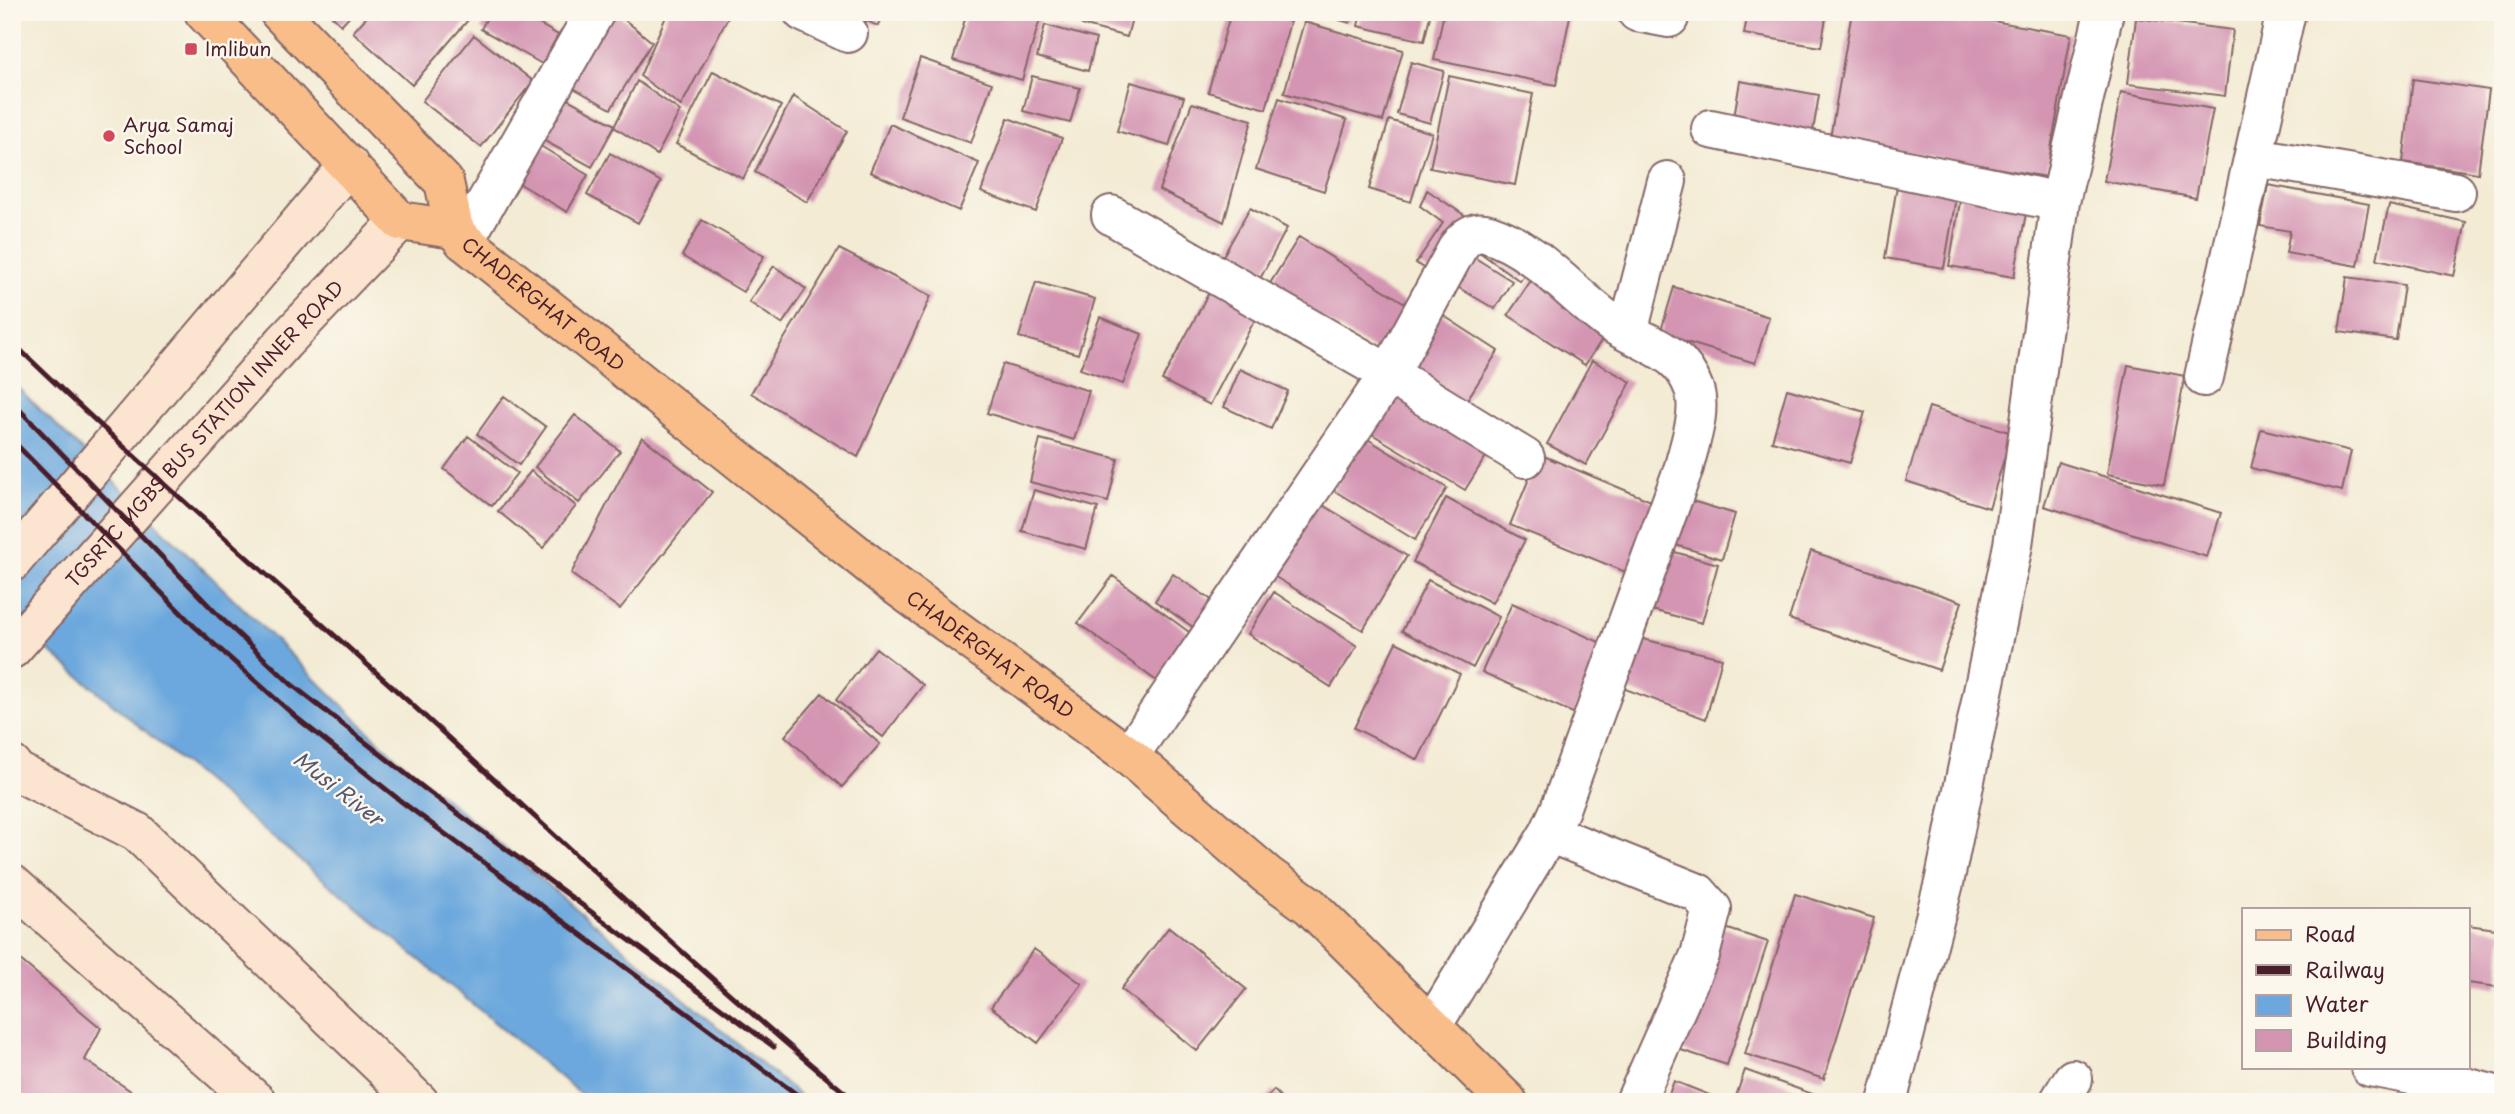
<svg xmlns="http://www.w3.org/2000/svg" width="2515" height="1114" viewBox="0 0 2515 1114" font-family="'Playpen Sans',sans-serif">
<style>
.water{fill:#6ca8dd;stroke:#5b6484;stroke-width:2}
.building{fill:#d495b3}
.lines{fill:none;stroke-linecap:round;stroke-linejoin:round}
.street-casing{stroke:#856666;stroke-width:42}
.secondary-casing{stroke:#856666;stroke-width:42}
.primary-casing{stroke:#856666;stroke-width:42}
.street{stroke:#fff;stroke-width:38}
.secondary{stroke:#fce5d0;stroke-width:38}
.primary{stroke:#f8bd89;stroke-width:38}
.rail{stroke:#4a1f2b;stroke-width:5}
.poi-dot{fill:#d1495b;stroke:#fbf7ec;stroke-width:2.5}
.labels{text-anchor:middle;stroke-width:5;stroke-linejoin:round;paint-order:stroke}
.poi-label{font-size:19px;fill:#4a1f2b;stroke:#fbf7ec;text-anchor:start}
.street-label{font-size:19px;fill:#4a1f2b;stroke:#fbf7ec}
.water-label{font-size:21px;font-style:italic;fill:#585672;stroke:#fbf7ec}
</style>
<rect width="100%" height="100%" fill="#fbf7ec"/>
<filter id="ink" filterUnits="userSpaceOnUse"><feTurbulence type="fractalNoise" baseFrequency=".0143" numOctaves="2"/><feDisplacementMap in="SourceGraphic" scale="14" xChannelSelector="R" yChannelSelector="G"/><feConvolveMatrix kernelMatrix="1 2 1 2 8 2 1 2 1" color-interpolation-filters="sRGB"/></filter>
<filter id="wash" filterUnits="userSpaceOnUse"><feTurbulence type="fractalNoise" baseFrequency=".00686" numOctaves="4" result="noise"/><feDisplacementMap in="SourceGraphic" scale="28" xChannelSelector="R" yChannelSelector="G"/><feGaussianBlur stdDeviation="1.57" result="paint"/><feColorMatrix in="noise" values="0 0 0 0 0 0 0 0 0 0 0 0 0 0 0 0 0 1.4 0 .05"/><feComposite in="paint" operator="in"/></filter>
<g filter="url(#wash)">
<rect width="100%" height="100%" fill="#f3ebd4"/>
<path class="water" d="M12,382l379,371 416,349h-217l-578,-482z"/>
<g id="blocks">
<path class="building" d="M328,12h25l-12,13z
M371,12h104l-63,73 -59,-53z
M490,12h28l40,23 -16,29 -61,-35z
M610,12h5l37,30 -41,67 -50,-28z
M668,12h63l-50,94 -41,-30z
M845,12h38l-5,14z
M967,12h51l22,7 -18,61 -69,-20z
M1038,12h29l-3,9z
M1085,12l48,2 -6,23 -45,-12z
M1231,12h25l34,10 -24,87 -58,-17z
M1312,12h42l-4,11z
M1361,12h70l-7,29 -66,-15z
M1444,12h109l17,4 -14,69 -122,-25z
M1748,12h79l-6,35 -77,-13z
M1852,12h90l129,23 -25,142 -216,-39z
M2136,18l97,12 -8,66 -97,-12z
M1304,22l99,28 -20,71 -99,-28z
M1045,25l51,14 -8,32 -51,-14z
M474,35l59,46 -52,66 -59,-46z
M920,58l72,25 -21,60 -71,-26z
M1411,62l33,9 -14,52 -33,-9z
M713,71l68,35 -38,73 -67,-35z
M1032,76l48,12 -10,35 -47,-12z
M1449,76l84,18 -18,91 -85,-17z
M2413,79l76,11 -11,83 -75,-11z
M637,81l43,30 -23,44 -43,-28 -22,40 -60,-33 23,-42 60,33z
M1740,81l79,14 -7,42 -79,-14z
M1131,82l53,15 -15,49 -52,-15z
M2121,92l92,17 -17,89 -92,-17z
M793,96l54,35 -40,71 -52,-30z
M1279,98l68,22 -23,71 -68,-22z
M1192,103l60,17 -28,102 -65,-32z
M1008,118l54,20 -26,74 -55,-20z
M1389,120l43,13 -21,69 -42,-13z
M890,124l89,39 -20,48 -89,-39z
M529,139l59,36 -21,37 -60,-36z
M610,153l51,29 -23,41 -51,-28z
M1898,180l59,11 -13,77 -59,-10z
M2268,185l101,19 -11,62 -72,-13 4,-22 -30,-5z
M1427,190l43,29 -37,56 -17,-12 27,-40 -23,-17z
M1961,196l66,12 -13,69 -65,-11z
M2389,205l77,17 -12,54 -77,-17z
M1250,208l37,20 -27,51 -38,-21z
M702,220l62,36 -21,36 -61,-36z
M1299,237l117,73 -29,48 -118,-73z
M839,249l92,47 -73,161 -107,-64z
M1475,249l56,16 -11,16z
M1472,256l40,25 -17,28 -41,-24z
M774,266l32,23 -24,35 -33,-22z
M1536,273l77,50 -28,42 -77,-50z
M2347,277l57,8 -8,55 -57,-8z
M1036,282l59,17 -17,55 -59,-17z
M1213,285l47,25 -50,95 -48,-25z
M1674,287l95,30 -14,46 -95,-29z
M1438,312l60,39 -40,63 -60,-40z
M1100,317l42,17 -19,50 -43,-15z
M1592,360l39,22 -45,83 -39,-21z
M1003,364l86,27 -15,49 -87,-27z
M2128,365l57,11 -21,109 -57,-11z
M1240,369l48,22 -17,38 -47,-22z
M1400,388l93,57 -28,45 -93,-56z
M1787,389l78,23 -15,51 -78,-22z
M504,396l42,31 -27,38 -42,-31z
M1929,407l83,26 -23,75 -83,-27z
M575,415l45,36 -41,52 -44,-36z
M2261,429l90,22 -9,40 -91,-23z
M468,436l49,37 -25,33 -48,-37z
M642,437l70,55 -92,117 -49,-35z
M1366,438l81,50 -32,52 -82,-50z
M1040,439l78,20 -10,43 -78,-20z
M1539,454l117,49 -28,70 -118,-48z
M2058,462l163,51 -14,44 -163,-51z
M531,471l45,35 -33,42 -45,-37z
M1034,490l64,18 -12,41 -64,-18z
M1446,498l79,42 -33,63 -79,-41z
M1682,498l53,16 -13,45 -53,-16z
M1316,501l91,55 -44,74 -91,-55z
M1660,548l58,16 -16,59 -58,-15z
M1811,551l151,51 -23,68 -150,-51z
M1173,574l43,29 -17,28 -44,-30z
M1113,576l80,59 -35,47 -80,-59z
M1428,580l71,37 -26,51 -71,-37z
M1274,592l83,54 -26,41 -83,-53z
M1512,603l94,42 -31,69 -93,-42z
M1634,637l88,21 -16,61 -89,-33z
M1396,642l64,32 -42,86 -64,-32z
M876,648l47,37 -40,52 -47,-37z
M822,693l58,51 -38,43 -57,-51z
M1795,894l79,24 -50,161 -79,-25z
M2468,925l35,5 -5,57 -30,-4z
M1719,926l49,16 -41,123 -49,-16z
M1169,927l77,62 -49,62 -76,-62z
M1034,949l48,35 -44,59 -47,-36z
M12,953l89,75 -16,32 56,38 -4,4h-125z
M1745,1070l87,31v1h-98z
M1674,1081l53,21h-61z
M1274,1090l11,12h-23z"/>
</g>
</g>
<g filter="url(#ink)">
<use href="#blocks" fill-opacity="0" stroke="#856666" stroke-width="2"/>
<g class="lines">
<defs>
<path id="street" d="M803,12l45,21
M1637,12l32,6
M1711,129l349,73
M2255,157l201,35
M1111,215l278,159 -260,382
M464,241l131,-229
M1628,332l39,-151
M2204,377l82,-365
M1549,833l149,60 14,16 -12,46 -65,147
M1432,1026l117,-193 11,-24 124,-342c5,-22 18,-55 10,-78 -4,-11 -11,-23 -21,-31 -18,-14 -41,-22 -60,-34 -42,-29 -75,-74 -124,-90 -14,-5 -24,3 -31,13l-69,127 136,84
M2370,1067l73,14 -2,21
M2443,1081l60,16
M1887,1102l57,-219 69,-338 47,-343 44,-190
M2059,1102l14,-23"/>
<g id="secondary">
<path d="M12,562l337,-397"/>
<path id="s1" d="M12,649l272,-307 116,-121"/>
<path d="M12,765l4,6 121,61 282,270"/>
<path d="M12,884l245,218"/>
</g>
<g id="primary">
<path d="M204,12l196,209 54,8"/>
<path id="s2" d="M279,12l165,170 10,47 10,12 426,340 239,175 138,119 43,31 198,196"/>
</g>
</defs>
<use href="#street" class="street-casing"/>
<use href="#secondary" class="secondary-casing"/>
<use href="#primary" class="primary-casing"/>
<use href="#street" class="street"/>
<use href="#secondary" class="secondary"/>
<use href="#primary" class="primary"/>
<path class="rail" d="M12,342c136,131 279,253 418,379 141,128 279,260 426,381
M12,402l208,215 71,67 138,108 345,255
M12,440l182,186 103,92 105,84 405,300"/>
</g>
</g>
<g class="poi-dot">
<rect x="184" y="42" width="14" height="14" rx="3.5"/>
<circle cx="109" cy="136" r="7"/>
</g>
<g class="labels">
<g class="poi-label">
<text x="205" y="56">Imlibun</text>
<text x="123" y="132">Arya Samaj<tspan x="123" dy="22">School</tspan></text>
</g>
<g class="street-label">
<text dy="7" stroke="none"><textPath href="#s2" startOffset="402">CHADERGHAT ROAD</textPath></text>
<text dy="7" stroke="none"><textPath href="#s1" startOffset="289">TGSRTC MGBS BUS STATION INNER ROAD</textPath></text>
<text dy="7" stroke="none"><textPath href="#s2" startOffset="970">CHADERGHAT ROAD</textPath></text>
</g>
<g class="water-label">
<text transform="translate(338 789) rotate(38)" y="7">Musi River</text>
</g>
</g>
<rect width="2515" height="1114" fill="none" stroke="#fbf7ec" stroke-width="42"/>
<rect x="2242" y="908" width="228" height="161" fill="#fbf7ec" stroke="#b4a19f" stroke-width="2"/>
<rect x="2256" y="930" width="35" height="10" fill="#f8bd89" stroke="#b4a19f" stroke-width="2"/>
<text x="2305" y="942" font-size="21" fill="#4a1f2b">Road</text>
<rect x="2256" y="965" width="35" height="10" fill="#4a1f2b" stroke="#b4a19f" stroke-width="2"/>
<text x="2305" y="978" font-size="21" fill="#4a1f2b">Railway</text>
<rect x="2256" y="995" width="35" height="21" fill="#6ca8dd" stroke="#b4a19f" stroke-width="2"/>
<text x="2305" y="1012" font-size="21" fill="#4a1f2b">Water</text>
<rect x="2256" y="1030" width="35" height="21" fill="#d495b3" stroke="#b4a19f" stroke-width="2"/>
<text x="2305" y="1048" font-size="21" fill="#4a1f2b">Building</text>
</svg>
